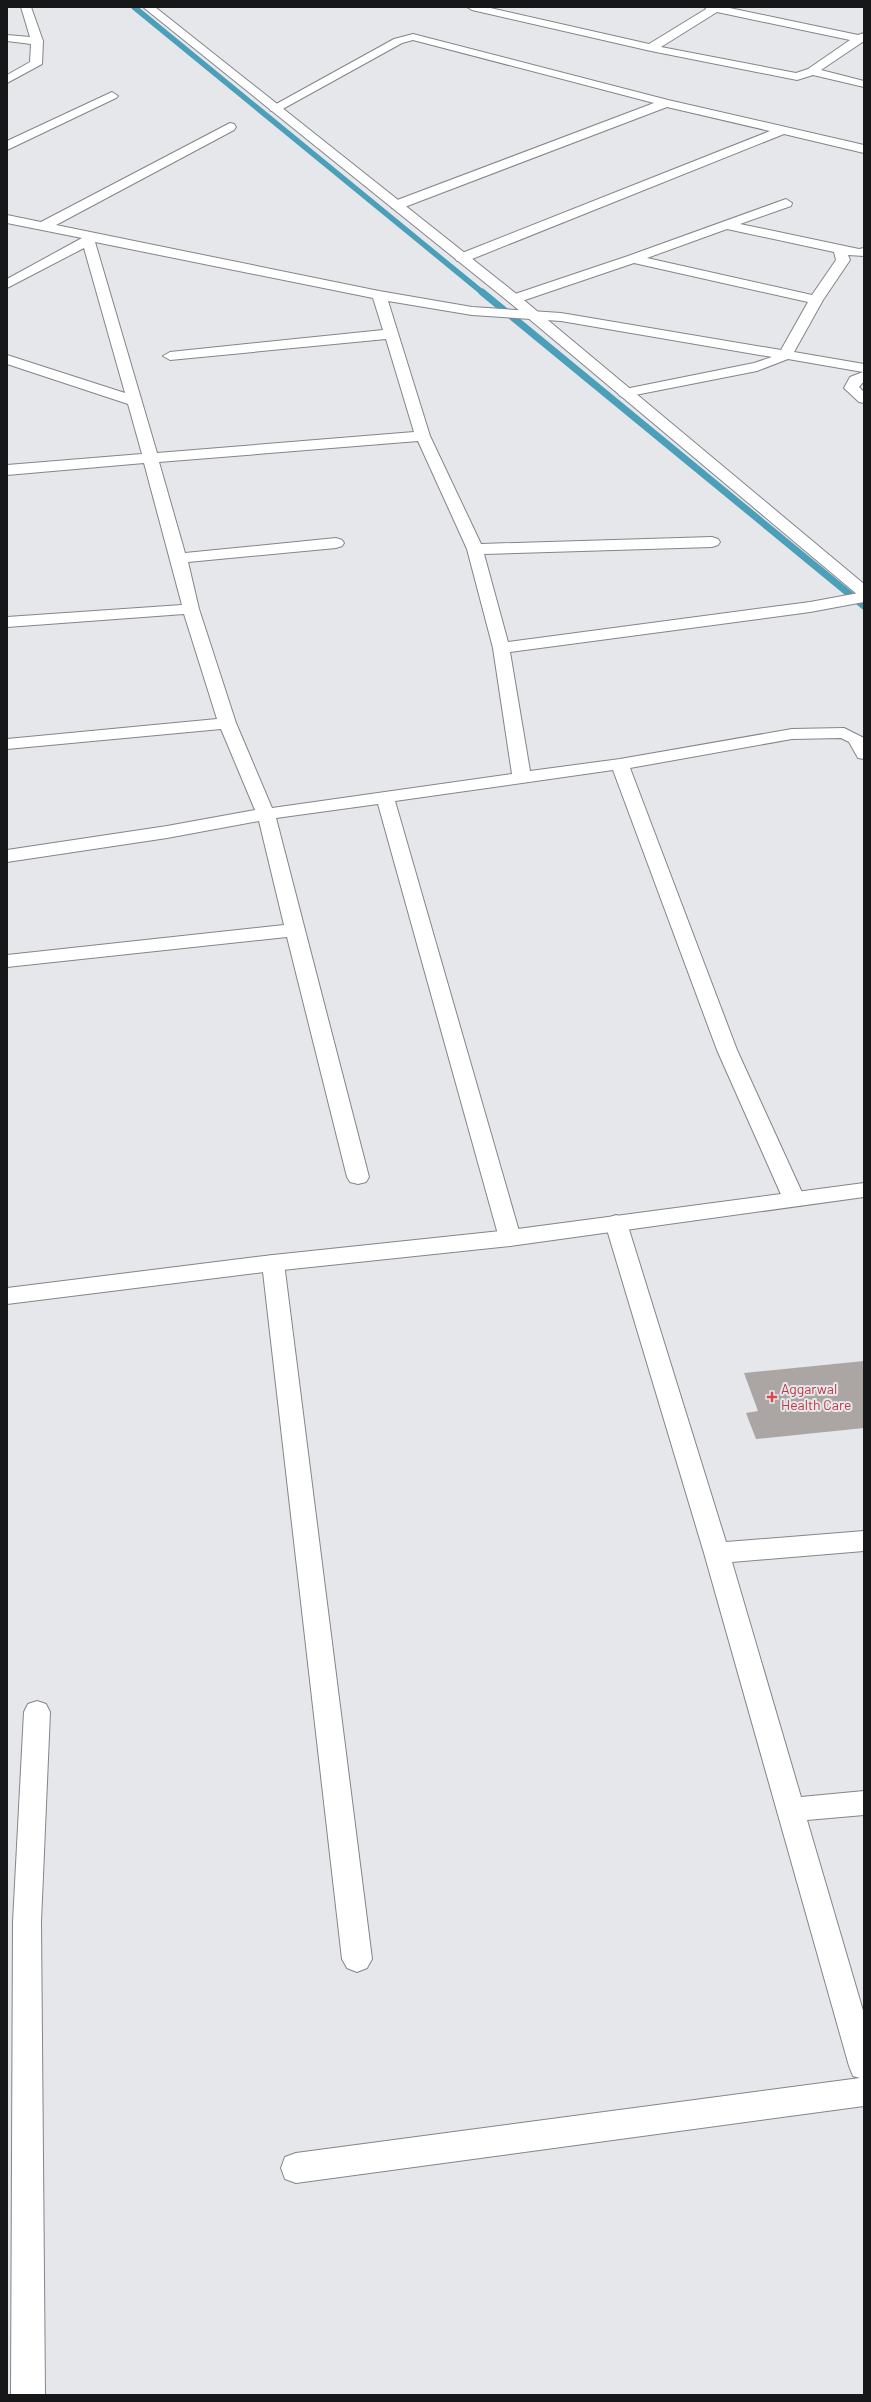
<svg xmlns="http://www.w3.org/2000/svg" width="871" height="2402" viewBox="0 0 871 2402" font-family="Barlow,sans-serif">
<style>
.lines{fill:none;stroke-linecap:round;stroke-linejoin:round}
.stream-far1{stroke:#4c9fb9;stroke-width:5.5}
.stream{stroke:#4c9fb9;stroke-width:7}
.building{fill:#aba6a4}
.street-casing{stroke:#838589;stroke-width:2}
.secondary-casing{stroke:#838589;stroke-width:2}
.street{fill:#fff;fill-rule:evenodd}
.secondary{fill:#fff;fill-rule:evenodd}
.health-dot{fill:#e0444e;stroke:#e5e7eb;stroke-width:1.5}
.labels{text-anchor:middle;stroke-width:4;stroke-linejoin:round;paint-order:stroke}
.health-label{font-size:14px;fill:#be3a42;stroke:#e5e7eb;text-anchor:start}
</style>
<rect width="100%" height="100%" fill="#e5e7eb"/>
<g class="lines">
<path class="stream-far1" d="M134,7l349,286"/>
<path class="stream" d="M482,292l382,314"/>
</g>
<path class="building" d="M864,1361v67l-108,11 -10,-26 12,-2 -14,-38z"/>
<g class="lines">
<defs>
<path id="street" d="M21,7h10l12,34 -1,23 -35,19v-8l23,-13 1,-18 -24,-3v-6l23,2z
M467,7h19l163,37 57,-35 -1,-2h20l133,28 6,-2v8l-43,29 43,11v6l-51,-12 -16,5 -146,-29 -179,-41zM717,12l133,28 -42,29 -12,4 -135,-26z
M413,34l255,66 196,45v8l-80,-19 -317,127h-10l-2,-3 2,-3 313,-124 -103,-24 -265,101h-10l-1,-3 1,-3 262,-99 -241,-63 -11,3 -123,68h-8l-2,-3 125,-69z
M112,92l6,4 -2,2 -109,52v-9z
M230,123l4,1 2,3 -2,3 -178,95 323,66 93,16 89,6 220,37 27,-48 -174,-39 -115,39h-10l-2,-3 2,-3 119,-40 158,-57 6,4 -1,3 -51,18 119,25 5,-1v8l-16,-1 2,5 -27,40 -29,52 70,12v17l-5,6 5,5v11l-5,-1 -15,-14 6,-11 13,-5 -75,-13 -31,12 -132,26 -5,-1 -2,-3 2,-3 134,-27 18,-6 -211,-36 -89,-6 -84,-14 42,135 51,108 231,-7 6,2 2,3 -2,3 -6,2 -228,7 24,88 302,-40 54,-10v10l-54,10 -300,40 20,119 90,-12 172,-30 52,-1 20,10v21l-6,-1 -9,-16 -8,-4 -49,1 -162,29 107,282 68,149 -3,5 -8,2 -8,-2 -3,-5 -66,-149 -104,-280 -218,31 126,437 -3,5 -8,3 -8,-3 -3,-5 -121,-434 -102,14 93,359 -3,5 -8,2 -8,-2 -3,-5 -60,-240 -280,30v-12l277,-30 -25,-104 -92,17 -160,24v-12l160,-24 88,-16 -34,-81 -214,20v-10l210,-20 -33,-105 -177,13v-10l175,-12 -38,-142 -137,12v-10l135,-11 -14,-50 -121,-40v-9l118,38 -41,-145 -77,40v-9l75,-41 -75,-15v-8l34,7zM727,229l107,23 2,8 -24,35 -165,-37zM95,242l278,56 10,32 -213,22 -7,4 7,4 216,-21 28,93 -257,21zM418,441l49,108 26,99 19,126 -240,34 -36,-85 -37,-114 -11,-47 148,-14 6,-2 2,-3 -2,-3 -6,-2 -151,15 -26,-91z
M616,1215l8,3 3,5 99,319 138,-11v20l-132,11 69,235 63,-6v24l-57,5 57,194v92l-568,77 -11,-4 -4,-11 4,-11 11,-4 564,-75 -7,-2 -4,-10 -145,-513 -99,-330 3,-5z
M273,1255l8,2 3,6 88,696 -5,9 -10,4 -10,-4 -5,-9 -80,-696 3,-6z
M37,1701l9,3 4,8 -9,210 4,473h-34l2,-473 11,-210 4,-8z"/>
<path id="secondary" d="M143,7h12l364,289 345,288v13l-6,-2 -349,-293z
M864,1183v14l-354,49 -237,25 -266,33v-16l266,-33 237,-25z"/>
</defs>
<use href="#street" class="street-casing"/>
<use href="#secondary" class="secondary-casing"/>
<use href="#street" class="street"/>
<use href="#secondary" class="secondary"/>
</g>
<path class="health-dot" d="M770 1391h4v4h4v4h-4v4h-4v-4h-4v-4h4z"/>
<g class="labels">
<g class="health-label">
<text x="781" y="1394">Aggarwal<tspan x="781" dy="16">Health Care</tspan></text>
</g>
</g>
<rect width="871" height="2402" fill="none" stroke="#161718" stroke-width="16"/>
</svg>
